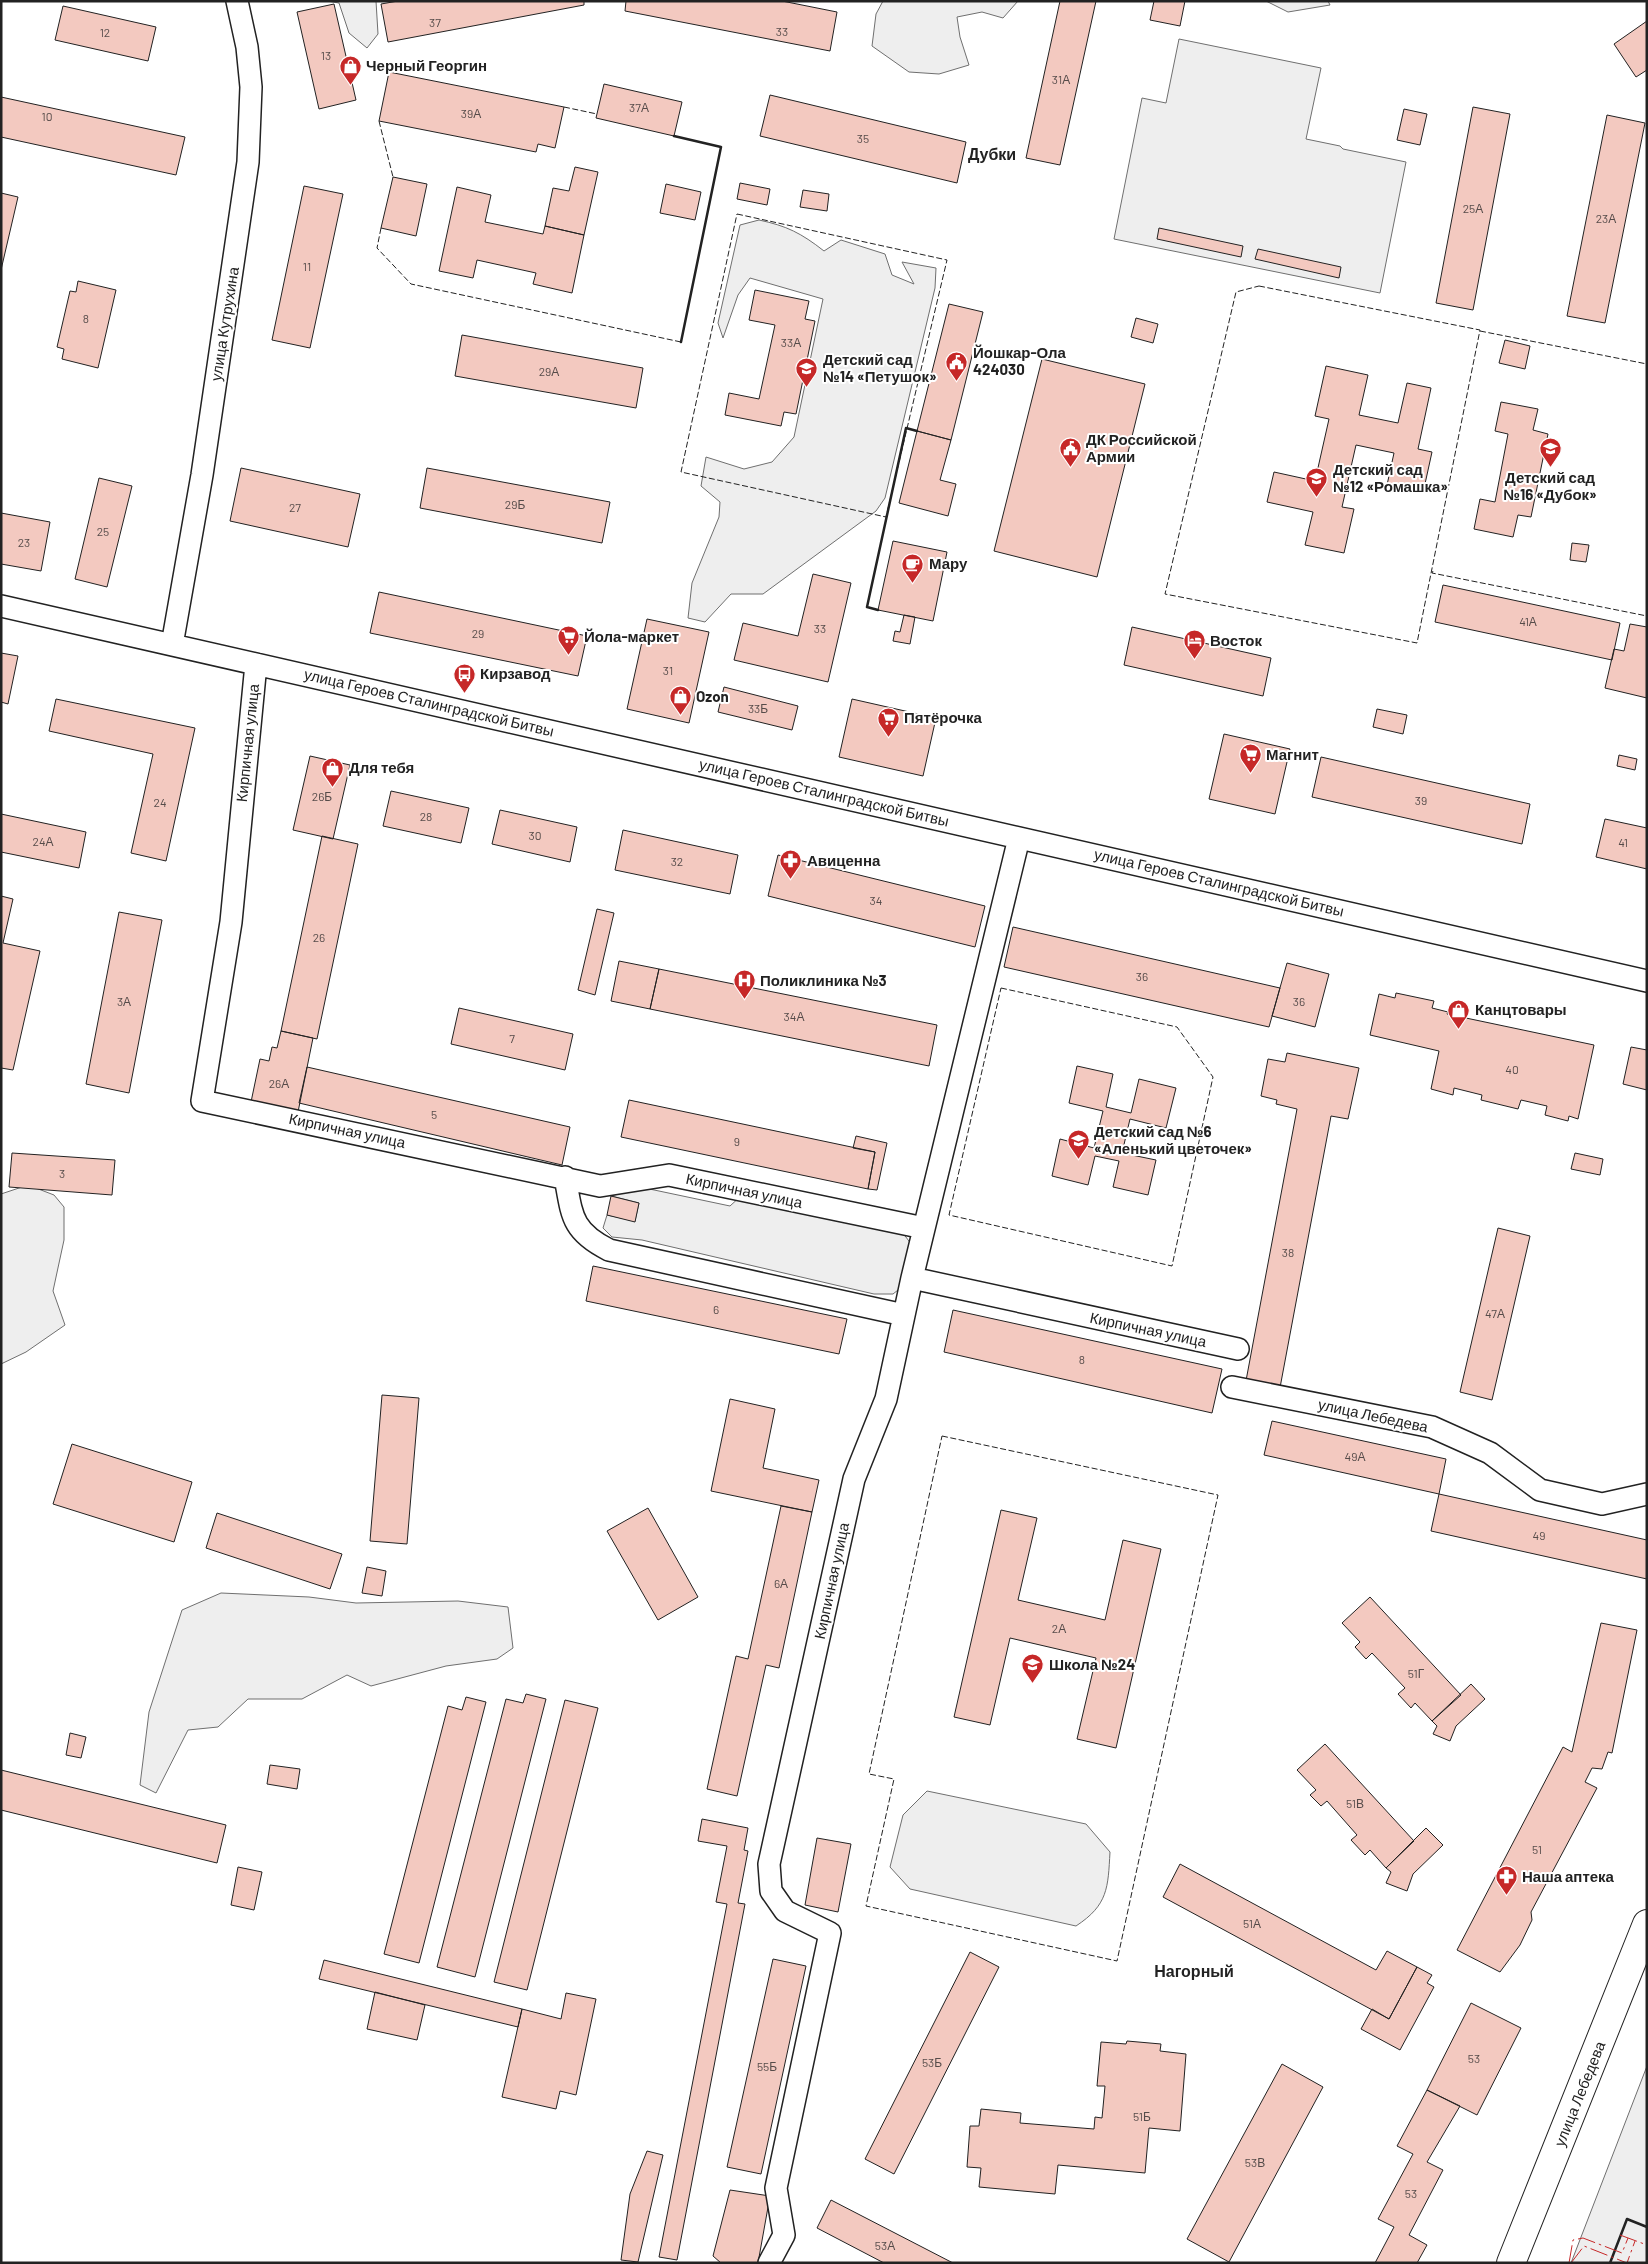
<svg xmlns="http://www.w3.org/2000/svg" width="1648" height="2264" viewBox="0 0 1648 2264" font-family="Barlow,sans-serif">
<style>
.green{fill:#eee;stroke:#6f6f6f}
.building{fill:#f3c9c0;stroke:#222}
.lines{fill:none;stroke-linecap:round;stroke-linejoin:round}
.minor-casing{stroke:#222;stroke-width:24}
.major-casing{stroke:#222;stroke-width:30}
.minor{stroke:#fff;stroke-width:21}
.major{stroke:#fff;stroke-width:28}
.fence{stroke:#222;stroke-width:1;stroke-dasharray:6 2.5;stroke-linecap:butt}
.wall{stroke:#222;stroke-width:2.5}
.power{stroke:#c62828;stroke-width:1;stroke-dasharray:18 4 2.5 4;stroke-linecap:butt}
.labels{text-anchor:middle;stroke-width:4;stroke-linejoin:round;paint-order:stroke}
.number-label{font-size:12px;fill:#564c4a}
.poi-label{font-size:15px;font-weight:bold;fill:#222;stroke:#fff;text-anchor:start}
.street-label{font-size:15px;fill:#222;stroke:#fff}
.neighbourhood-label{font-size:16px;font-weight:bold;fill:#222;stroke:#fff}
</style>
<rect width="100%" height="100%" fill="#fff"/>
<path class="green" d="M327,1h49l2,33 -11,14 -18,-15 -10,-30z
M883,1h135l-15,17 -21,-6 -25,5 3,20 9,28 -30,9 -30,-2 -37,-26 4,-32z
M1266,1h62l2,4 -42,7z
M1179,39l142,29 -15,71 34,7 3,3 63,13 -26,131 -266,-54 28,-141 24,5z
M759,220c28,6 42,13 65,31l17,-11 44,14 7,21 22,9 -12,-22 34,6 -1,20 -50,210 -9,13 -113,83h-32l-26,28 -17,-4 4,-35 27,-66 1,-15 -19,-16 5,-29 38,12 28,-7 22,-25 29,-138 -73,-21 -12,17 -15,43 -5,-15 22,-98z
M28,1185l26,10 10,12v33l-11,51 12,34 -39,27 -25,12v-170z
M640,1187l90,19 12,-11 157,33 13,17 -9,41 -10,8h-19l-232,-54 -30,-3 -9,-9 4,-13 28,6 4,-18 -28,-7z
M221,1593l88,4 47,6 102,-2 50,6 5,41 -16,11 -51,7 -75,20 -24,-11 -45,24h-54l-30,28 -30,3 -32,63 -16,-8 9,-73 33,-102z
M927,1791l159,33 24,28c-2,36 -2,53 -34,74l-166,-37 -20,-22 13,-52z
M1647,2066v197h-76z"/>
<path class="building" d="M398,1h186v4l-196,37 -7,-38z
M626,1h156l55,11 -7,39 -205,-40z
M1060,1h36l-36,164 -34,-7z
M1154,1h31l-5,25 -30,-6z
M334,4l22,96 -37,9 -22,-97z
M63,6l93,21 -8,34 -93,-21z
M1647,21v49l-11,7 -22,-33z
M389,72l175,35 -9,41 -17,-4 -2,8 -157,-31z
M604,84l78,18 -8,34 -78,-18z
M770,95l196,47 -9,41 -197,-47z
M1,97l184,40 -9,38 -175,-38z
M1473,107l37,7 -37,196 -37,-7z
M1404,109l23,5 -7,31 -23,-5z
M1607,115l38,8 -40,200 -38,-7z
M575,167l23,5 -14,63 -39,-9 8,-38 16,3z
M393,177l34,7 -11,52 -35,-8z
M740,183l30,6 -3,16 -30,-6z
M666,184l35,8 -6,28 -35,-7z
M304,186l39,8 -33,154 -38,-8z
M457,187l34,8 -6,27 58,12 2,-8 39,9 -12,58 -39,-9 3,-11 -59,-13 -4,18 -34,-7z
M803,190l26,4 -2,17 -27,-4z
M1,193l17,4 -17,73z
M1159,228l84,18 -2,11 -84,-18z
M1258,249l83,18 -2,11 -84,-19z
M78,281l38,9 -18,78 -36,-9 2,-10 -7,-2 13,-56 6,1z
M755,290l54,11 -4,18 10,2 -19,93 -12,-2 -3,14 -56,-11 4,-22 30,6 16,-74 -26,-5z
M949,304l34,8 -32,128 -34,-9z
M1136,318l22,6 -5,19 -22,-6z
M462,335l181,33 -7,40 -181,-32z
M1505,340l25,6 -5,23 -26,-6z
M1042,359l103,25 -48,193 -103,-26z
M1326,366l42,9 -9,40 39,8 9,-40 24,5 -13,61 14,3 -9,41 -36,-8 7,-32 -38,-8 -14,62 12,2 -10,44 -39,-8 8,-33 -46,-10 7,-30 41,9 14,-62 -14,-3z
M1501,402l37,7 -5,21 15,4 -17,83 -13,-2 -5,22 -39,-8 6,-30 15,3 13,-68 -13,-3z
M917,431l34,9 -11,40 16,4 -8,32 -49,-13z
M241,468l119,26 -12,53 -118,-26z
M427,468l183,34 -8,41 -182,-35z
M99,478l33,8 -25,101 -32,-8z
M1,513l49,9 -9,49 -40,-7z
M893,541l54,11 -14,69 -55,-11z
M1572,543l17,2 -3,17 -16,-2z
M813,574l38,9 -23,99 -94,-22 9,-37 55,13z
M1443,585l177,38 -8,37 -177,-38z
M379,592l208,44 -9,40 -208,-43z
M904,615l11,2 -5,27 -17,-3 2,-10 5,1z
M647,619l62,13 -20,91 -62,-14z
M1630,624l17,3v71l-42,-10 9,-39 10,2z
M1132,627l139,31 -8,38 -139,-31z
M1,653l17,3 -10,48 -7,-2z
M724,687l74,19 -6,24 -74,-18z
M56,699l139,29 -29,133 -35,-8 22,-99 -104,-23z
M852,699l84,19 -13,58 -84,-19z
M1377,709l30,6 -4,19 -30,-7z
M1224,734l66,15 -15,65 -66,-15z
M1619,755l18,4 -2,11 -18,-4z
M310,756l40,9 -17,74 -40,-9z
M1321,757l209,47 -8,40 -210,-47z
M391,791l78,17 -8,35 -78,-17z
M500,810l77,17 -7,35 -78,-18z
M1,814l85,18 -7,36 -78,-16z
M1605,819l42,9v41l-51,-12z
M623,830l115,25 -8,39 -115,-24z
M322,836l36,8 -41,195 -36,-8z
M778,855l207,51 -10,41 -207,-51z
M1,896l12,3 -10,44 37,8 -27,119 -12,-2z
M597,909l17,4 -19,82 -17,-5z
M119,912l43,8 -33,173 -43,-9z
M1013,927l267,61 -11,39 -265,-60z
M619,961l40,8 -9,40 -39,-8z
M1287,963l42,11 -14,53 -43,-11z
M659,969l278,56 -8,41 -279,-57z
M1396,993l38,8 -2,7 16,4 -1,2 147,31 -16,74 -9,-3 -1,5 -23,-6 2,-9 -26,-6 -3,9 -37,-9 1,-5 -28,-7 -1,7 -22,-6 8,-38 -69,-16 9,-41 16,4z
M459,1008l114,26 -8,36 -114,-26z
M281,1031l32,7 -15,74 -47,-10 9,-43 9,2 3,-14 5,1z
M1631,1047l16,3v40l-24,-6z
M1287,1053l72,15 -11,51 -17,-3 -52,277 -34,-7 52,-277 -21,-5 1,-4 -16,-4 7,-37 17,3z
M1077,1066l36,8 -7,33 25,6 8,-34 37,9 -10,40 -36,-9 -8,34 34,7 -8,35 -35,-8 6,-26 -24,-5 -7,29 -36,-9 8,-37 34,9 9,-37 -34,-8z
M307,1067l263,60 -8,38 -263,-62z
M629,1100l246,52 -7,37 -247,-52z
M856,1136l31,7 -10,47 -9,-1 7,-37 -22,-4z
M12,1153l103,7 -3,35 -103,-8z
M1575,1153l28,6 -3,16 -29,-6z
M611,1196l28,7 -4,19 -28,-7z
M1498,1228l32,8 -38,164 -32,-8z
M593,1266l254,53 -8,35 -253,-53z
M953,1310l269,59 -10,44 -268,-61z
M382,1395l37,3 -12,146 -37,-3z
M730,1399l45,10 -12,59 56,12 -7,32 -101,-21z
M1272,1421l174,38 -7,35 -175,-39z
M72,1444l120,38 -18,60 -121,-38z
M1439,1494l208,46v39l-216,-48z
M781,1506l31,6 -33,156 -13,-3 -29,131 -30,-7 29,-133 12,3z
M648,1508l50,89 -40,23 -51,-89z
M1001,1510l36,8 -19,82 87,20 18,-80 38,9 -45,199 -39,-9 19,-81 -86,-20 -20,87 -36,-8z
M217,1513l125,41 -12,35 -124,-41z
M367,1567l19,4 -4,25 -20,-3z
M1370,1597l91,98 -29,26 -17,-18 -4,5 -13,-14 7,-6 -33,-35 -6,6 -11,-12 5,-5 -18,-19z
M1601,1623l36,7 -25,123 -4,-1 -6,17 -10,-1 -7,14 12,6 -66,124 1,8 -12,25 -20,27 -43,-22 106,-203 9,5z
M1471,1684l14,15 -29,27 -6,15 -17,-7 4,-8 -5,-5z
M526,1694l20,5 -71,278 -38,-10 69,-268 17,4z
M466,1697l20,5 -67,261 -35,-9 64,-248 14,4z
M565,1700l33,8 -71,282 -33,-8z
M70,1733l16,4 -5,21 -15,-3z
M1325,1744l89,97 -28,27 -16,-18 -5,5 -14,-15 6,-5 -30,-34 -6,5 -11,-11 6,-5 -19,-20z
M270,1765l30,4 -3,20 -30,-5z
M1,1770l225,55 -9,38 -216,-53z
M702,1819l46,9 -4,22 4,1 -10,52 7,1 -68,356 -18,-3 68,-353 -11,-2 11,-56 -29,-5z
M1426,1828l17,17 -30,29 -6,17 -21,-8 5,-11 -5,-4z
M817,1838l34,6 -13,68 -33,-7z
M1180,1864l196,106 11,-19 30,16 -28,52 -226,-122z
M238,1867l24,5 -8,38 -23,-5z
M970,1952l29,15 -105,207 -29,-15z
M773,1959l33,7 -45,208 -34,-7z
M324,1960l198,49 -4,18 -199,-48z
M1417,1967l15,8 -5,8 7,4 -34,63 -39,-21 11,-20 17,10z
M375,1992l50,13 -8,35 -50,-11z
M566,1993l30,6 -20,96 -16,-4 -4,18 -54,-12 20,-88 39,10z
M1471,2003l50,25 -44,87 -50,-25z
M1127,2041l34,3 -1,7 26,3 -6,77 -31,-3 -4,45 -87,-8 -3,29 -76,-7 2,-19 -14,-1 3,-41h9l2,-17 40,4 -1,10 74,6 1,-12 7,1 3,-32h-8l4,-44 25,2z
M1282,2064l41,23 -94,175 -42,-23z
M1427,2090l33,16 -33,56 16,8 -34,65 18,10 -10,18h-42l19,-36 -16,-8 35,-65 -16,-8z
M647,2151l16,4 -25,107 -17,-2 9,-66z
M730,2190l40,6 -12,67h-37l-8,-7z
M831,2200l122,63h-69l-67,-35z"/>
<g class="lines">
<defs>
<path id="minor" d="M1,606l1646,375
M172,645l30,-170 46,-313 3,-75 -4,-40 -10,-46
M256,664l-25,258 -29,179 398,85 69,-11 255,53
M565,1177c7,38 6,54 44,73l295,65
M912,1278l326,71
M1232,1387l200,40 58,26 50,37 62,14 45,-10
M769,2263l15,-28 -8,-47 54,-255 -45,-22 -14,-20 -2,-27 85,-385 32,-80 26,-121 107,-440"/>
<path id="major" d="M1511,2263l136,-339"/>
</defs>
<use href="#minor" class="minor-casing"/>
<use href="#major" class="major-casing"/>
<use href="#minor" class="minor"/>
<use href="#major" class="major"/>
<path class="fence" d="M564,107l33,7
M379,121l14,56
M737,214l210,46 -61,257 -205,-45z
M381,228l-4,20 34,36 270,58
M1259,286l221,44 -63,313 -252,-49 71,-302z
M1480,331l167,33
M1433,571l-1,2 215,43
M1001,988l176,39 36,50 -41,189 -223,-51z
M942,1436l276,59 -101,466 -251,-55 28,-127 -25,-5z"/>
<path class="wall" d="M674,136l47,11 -40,195
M878,610l-11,-3 39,-179 11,3
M1610,2263l17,-44 20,8"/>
<path class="power" d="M1620,2235l27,10
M1569,2263l4,-23 10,-2 39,15 6,-15
M1571,2263l13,-17 43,17 8,-22"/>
</g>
<defs>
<symbol id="shop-pin" viewBox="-11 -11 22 30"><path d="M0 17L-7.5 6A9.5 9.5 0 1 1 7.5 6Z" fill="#c62828" stroke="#fff"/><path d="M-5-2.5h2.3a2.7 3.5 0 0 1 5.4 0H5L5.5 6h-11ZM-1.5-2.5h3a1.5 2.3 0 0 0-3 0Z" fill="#fff"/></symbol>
<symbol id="civic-pin" viewBox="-11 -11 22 30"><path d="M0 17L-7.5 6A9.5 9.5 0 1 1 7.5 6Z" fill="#c62828" stroke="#fff"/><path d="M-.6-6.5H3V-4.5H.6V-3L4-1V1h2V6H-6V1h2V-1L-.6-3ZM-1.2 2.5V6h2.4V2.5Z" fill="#fff"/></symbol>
<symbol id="school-pin" viewBox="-11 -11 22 30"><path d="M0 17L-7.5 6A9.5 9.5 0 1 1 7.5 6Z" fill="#c62828" stroke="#fff"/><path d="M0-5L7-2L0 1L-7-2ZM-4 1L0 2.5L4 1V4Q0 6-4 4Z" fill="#fff"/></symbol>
<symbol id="cafe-pin" viewBox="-11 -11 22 30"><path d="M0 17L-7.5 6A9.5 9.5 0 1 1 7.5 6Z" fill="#c62828" stroke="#fff"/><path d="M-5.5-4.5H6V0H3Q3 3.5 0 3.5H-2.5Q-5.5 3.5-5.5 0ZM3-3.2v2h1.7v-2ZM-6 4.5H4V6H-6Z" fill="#fff"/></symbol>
<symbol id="supermarket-pin" viewBox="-11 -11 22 30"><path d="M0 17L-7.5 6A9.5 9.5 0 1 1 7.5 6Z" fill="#c62828" stroke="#fff"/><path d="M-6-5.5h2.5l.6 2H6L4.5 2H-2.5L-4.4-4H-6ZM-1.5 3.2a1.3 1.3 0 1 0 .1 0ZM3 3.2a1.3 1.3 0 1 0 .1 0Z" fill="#fff"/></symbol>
<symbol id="hotel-pin" viewBox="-11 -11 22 30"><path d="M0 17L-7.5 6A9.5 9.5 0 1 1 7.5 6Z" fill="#c62828" stroke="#fff"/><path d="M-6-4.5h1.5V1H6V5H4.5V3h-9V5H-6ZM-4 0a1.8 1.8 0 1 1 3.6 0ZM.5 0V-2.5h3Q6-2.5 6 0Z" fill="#fff"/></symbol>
<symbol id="bus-pin" viewBox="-11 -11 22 30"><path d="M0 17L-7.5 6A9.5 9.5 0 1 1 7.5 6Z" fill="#c62828" stroke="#fff"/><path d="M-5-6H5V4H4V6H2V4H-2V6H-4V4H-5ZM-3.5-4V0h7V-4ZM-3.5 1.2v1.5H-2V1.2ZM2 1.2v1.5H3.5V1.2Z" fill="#fff"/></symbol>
<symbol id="pharmacy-pin" viewBox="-11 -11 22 30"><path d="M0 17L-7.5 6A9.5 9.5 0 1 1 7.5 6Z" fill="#c62828" stroke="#fff"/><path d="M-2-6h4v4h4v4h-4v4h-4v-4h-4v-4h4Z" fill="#fff"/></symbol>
<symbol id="hospital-pin" viewBox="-11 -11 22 30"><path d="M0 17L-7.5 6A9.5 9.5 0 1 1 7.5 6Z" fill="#c62828" stroke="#fff"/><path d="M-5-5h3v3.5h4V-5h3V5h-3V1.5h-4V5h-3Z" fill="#fff"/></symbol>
</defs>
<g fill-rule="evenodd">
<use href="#shop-pin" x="338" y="54" width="25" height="34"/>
<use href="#civic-pin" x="944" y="350" width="25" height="34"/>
<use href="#school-pin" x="794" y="356" width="25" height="34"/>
<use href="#civic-pin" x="1058" y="436" width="25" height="34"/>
<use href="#school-pin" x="1538" y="436" width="25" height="34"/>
<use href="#school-pin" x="1304" y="466" width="25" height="34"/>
<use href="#cafe-pin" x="900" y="552" width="25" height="34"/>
<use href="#supermarket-pin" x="556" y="624" width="25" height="34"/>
<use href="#hotel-pin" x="1182" y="628" width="25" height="34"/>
<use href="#bus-pin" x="452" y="662" width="25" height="34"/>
<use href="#shop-pin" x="668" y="684" width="25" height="34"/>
<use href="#supermarket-pin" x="876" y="706" width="25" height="34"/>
<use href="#supermarket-pin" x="1238" y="742" width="25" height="34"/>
<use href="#shop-pin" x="320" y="756" width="25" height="34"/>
<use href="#pharmacy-pin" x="778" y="848" width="25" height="34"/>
<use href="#hospital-pin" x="732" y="968" width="25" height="34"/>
<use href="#shop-pin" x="1446" y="998" width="25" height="34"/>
<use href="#school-pin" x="1066" y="1128" width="25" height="34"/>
<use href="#school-pin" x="1020" y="1652" width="25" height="34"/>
<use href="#pharmacy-pin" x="1494" y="1864" width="25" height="34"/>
</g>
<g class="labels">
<g class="number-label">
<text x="435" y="27">37</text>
<text x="782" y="36">33</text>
<text x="105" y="37">12</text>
<text x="326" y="60">13</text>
<text x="1061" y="84">31А</text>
<text x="639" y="112">37А</text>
<text x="471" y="118">39А</text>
<text x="47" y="121">10</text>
<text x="863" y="143">35</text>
<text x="1473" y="213">25А</text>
<text x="1606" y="223">23А</text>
<text x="307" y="271">11</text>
<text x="86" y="323">8</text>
<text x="791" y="347">33А</text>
<text x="549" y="376">29А</text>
<text x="515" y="509">29Б</text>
<text x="295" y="512">27</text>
<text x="103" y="536">25</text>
<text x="24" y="547">23</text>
<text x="1528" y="626">41А</text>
<text x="820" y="633">33</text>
<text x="478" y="638">29</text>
<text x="668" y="675">31</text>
<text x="758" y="713">33Б</text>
<text x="322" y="801">26Б</text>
<text x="1421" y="805">39</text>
<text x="160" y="807">24</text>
<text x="426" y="821">28</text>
<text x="535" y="840">30</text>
<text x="43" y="846">24А</text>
<text x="1623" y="847">41</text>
<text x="677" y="866">32</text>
<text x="876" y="905">34</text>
<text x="319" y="942">26</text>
<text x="1142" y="981">36</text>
<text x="124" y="1006">3А</text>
<text x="1299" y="1006">36</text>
<text x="794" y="1021">34А</text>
<text x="512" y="1043">7</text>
<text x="1512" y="1074">40</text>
<text x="279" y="1088">26А</text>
<text x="434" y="1119">5</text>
<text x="737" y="1146">9</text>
<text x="62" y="1178">3</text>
<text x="1288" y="1257">38</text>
<text x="716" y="1314">6</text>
<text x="1495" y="1318">47А</text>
<text x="1082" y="1364">8</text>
<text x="1355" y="1461">49А</text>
<text x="1539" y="1540">49</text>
<text x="781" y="1588">6А</text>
<text x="1059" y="1633">2А</text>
<text x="1416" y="1678">51Г</text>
<text x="1355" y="1808">51В</text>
<text x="1537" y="1854">51</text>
<text x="1252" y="1928">51А</text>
<text x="1474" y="2063">53</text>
<text x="932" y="2067">53Б</text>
<text x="767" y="2071">55Б</text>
<text x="1142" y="2121">51Б</text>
<text x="1255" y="2167">53В</text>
<text x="1411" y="2198">53</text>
<text x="885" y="2250">53А</text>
</g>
<g class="poi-label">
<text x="366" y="71">Черный Георгин</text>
<text x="973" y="358">Йошкар-Ола<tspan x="973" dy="17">424030</tspan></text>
<text x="823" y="365">Детский сад<tspan x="823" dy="17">№14 «Петушок»</tspan></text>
<text x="1086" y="445">ДК Российской<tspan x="1086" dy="17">Армии</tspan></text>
<text x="1333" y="475">Детский сад<tspan x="1333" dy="17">№12 «Ромашка»</tspan></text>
<text x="1550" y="483" text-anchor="middle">Детский сад<tspan x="1550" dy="17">№16 «Дубок»</tspan></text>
<text x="929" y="569">Мару</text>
<text x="584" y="642">Йола-маркет</text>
<text x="1210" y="646">Восток</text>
<text x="480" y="679">Кирзавод</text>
<text x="696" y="702">Ozon</text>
<text x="904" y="723">Пятёрочка</text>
<text x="1266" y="760">Магнит</text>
<text x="349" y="773">Для тебя</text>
<text x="807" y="866">Авиценна</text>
<text x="760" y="986">Поликлиника №3</text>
<text x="1475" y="1015">Канцтовары</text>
<text x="1094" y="1137">Детский сад №6<tspan x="1094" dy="17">«Аленький цветочек»</tspan></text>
<text x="1049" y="1670">Школа №24</text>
<text x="1522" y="1882">Наша аптека</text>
</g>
<g class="street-label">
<text transform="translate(225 324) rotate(-81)" y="5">улица Кутрухина</text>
<text transform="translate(429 703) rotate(13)" y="5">улица Героев Сталинградской Битвы</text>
<text transform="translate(248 743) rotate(-84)" y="5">Кирпичная улица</text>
<text transform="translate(824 793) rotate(13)" y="5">улица Героев Сталинградской Битвы</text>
<text transform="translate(1219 883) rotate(13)" y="5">улица Героев Сталинградской Битвы</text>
<text transform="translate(347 1131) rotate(12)" y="5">Кирпичная улица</text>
<text transform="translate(744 1191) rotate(12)" y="5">Кирпичная улица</text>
<text transform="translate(1148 1330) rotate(12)" y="5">Кирпичная улица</text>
<text transform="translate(1373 1416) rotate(12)" y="5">улица Лебедева</text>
<text transform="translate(832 1581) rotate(-78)" y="5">Кирпичная улица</text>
<text transform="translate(1580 2094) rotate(-68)" y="5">улица Лебедева</text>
</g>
<g class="neighbourhood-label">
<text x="992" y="160">Дубки</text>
<text x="1194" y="1977">Нагорный</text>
</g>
</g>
<rect width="1648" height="2264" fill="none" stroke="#222222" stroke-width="5"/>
</svg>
